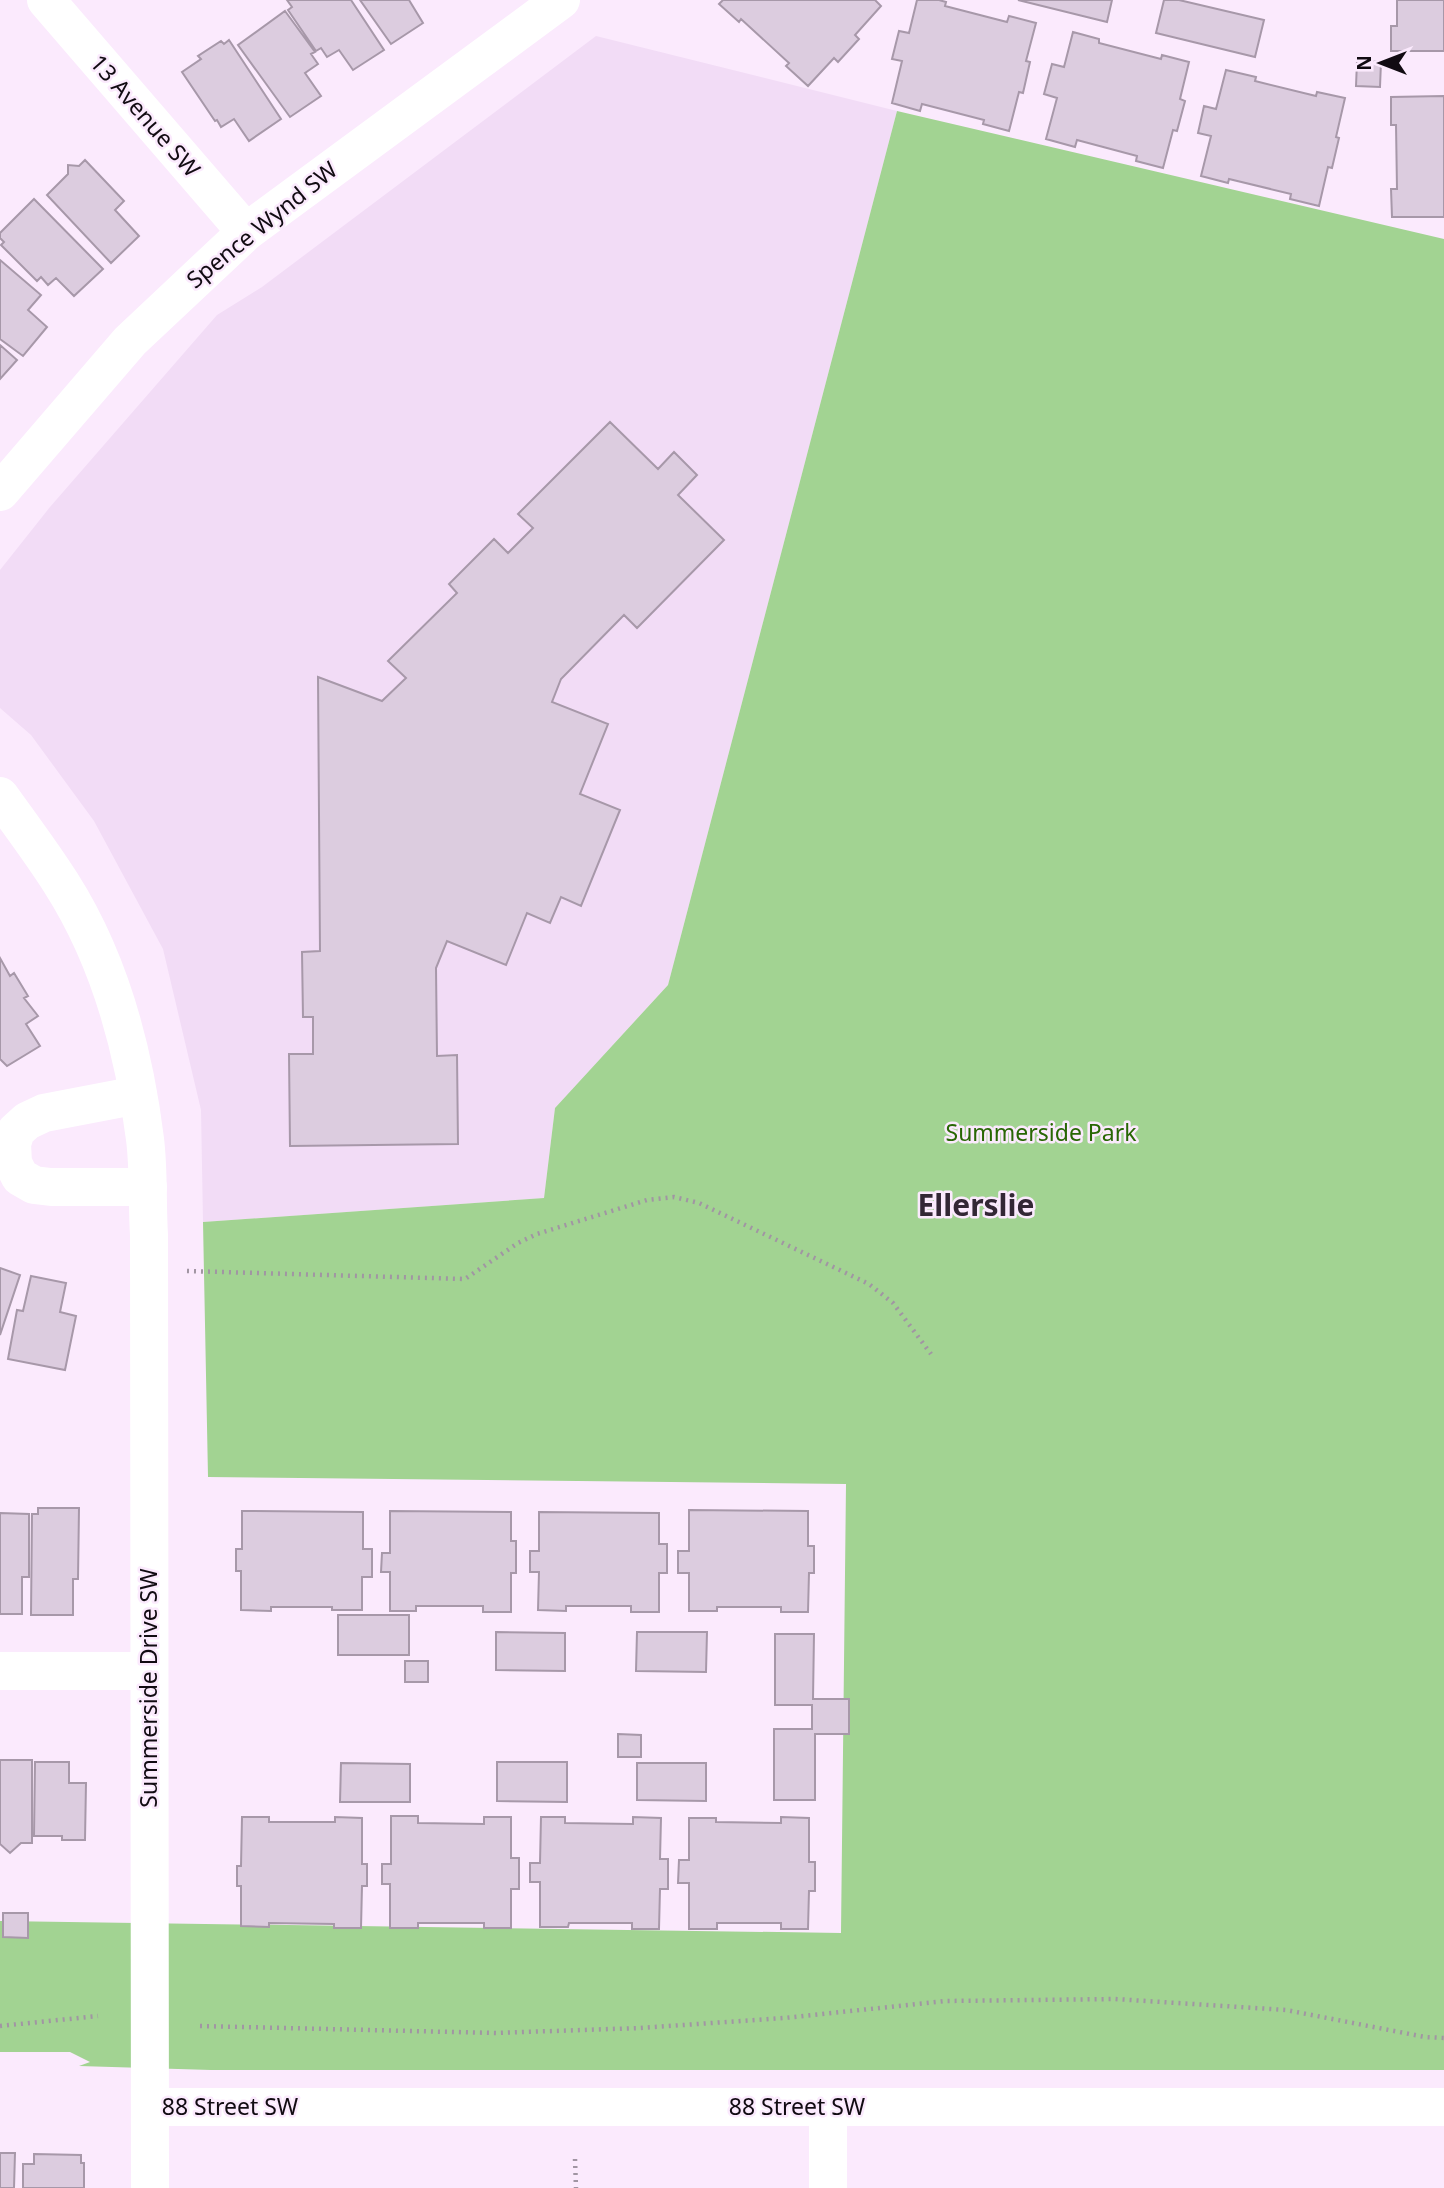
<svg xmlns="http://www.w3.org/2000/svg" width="1444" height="2188" viewBox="0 0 1444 2188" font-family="'Noto Sans',sans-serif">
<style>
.built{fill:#f2dcf6}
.green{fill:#a2d392}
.building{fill:#dcccdf;stroke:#a798a9;stroke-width:2}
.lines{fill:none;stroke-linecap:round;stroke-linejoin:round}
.path{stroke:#a195a3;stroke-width:4.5;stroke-dasharray:2 5;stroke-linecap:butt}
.street{stroke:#fff;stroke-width:38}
.secondary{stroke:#fff;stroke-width:38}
.labels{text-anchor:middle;stroke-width:5;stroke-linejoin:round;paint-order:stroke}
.street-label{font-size:23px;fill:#110b12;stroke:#fbeafd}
.park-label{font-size:23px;fill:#286704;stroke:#fbeafd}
.district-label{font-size:30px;font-weight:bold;fill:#332735;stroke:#fbeafd}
</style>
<rect width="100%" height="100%" fill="#fbeafd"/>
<path class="built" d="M596,36l301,75 -229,874 -113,123 -11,90 -341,24 -2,-112 -38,-161 -69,-128 -63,-86 -31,-27v-138l50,-63 167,-192 45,-28z"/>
<path class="green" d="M897,111l547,128v1831h-1233l-132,-4 11,-4 -20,-10h-70v-131l841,12 5,-449 -638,-7 -5,-255 341,-24 11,-90 113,-123z"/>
<path class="building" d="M287,0h64l33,50 -31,20 -14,-20 -12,7 -6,-9 -5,3 -28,-41 4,-3z
M360,0h49l14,23 -32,21z
M723,0h152l6,6 -26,29 4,4 -21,23 -4,-4 -26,28 -22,-20 3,-3 -48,-44 -2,3 -20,-18z
M917,0h22l7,2 -1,4 62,16 2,-6 27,7 -10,38 4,1 -7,31 -4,-1 -10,39 -26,-7 1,-4 -62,-16 -2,7 -28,-8 10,-42 -10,-2 7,-28 10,2z
M1018,0h94l-5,22z
M1164,0h15l85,20 -9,37 -99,-24z
M1397,0h47v51h-53v-25h6z
M285,11l30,41 -4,2 7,10 -13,9 16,23 -31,21 -52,-72z
M1073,32l26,7v4l62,16 1,-4 27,7 -9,37 5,2 -8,30 -4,-1 -10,38 -27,-7 1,-5 -60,-16 -2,7 -29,-8 11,-41 -13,-4 8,-30 12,3z
M229,40l52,79 -32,22 -15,-22 -13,8 -4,-7 -2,1 -33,-49 19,-13 -3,-3 23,-15 3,3z
M1357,61l24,1 -1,25 -24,-1z
M1226,70l30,7 -1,4 61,15 1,-4 28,6 -9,39 3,1 -7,30 -4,-1 -9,39 -29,-7 1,-5 -62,-15 -1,4 -27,-7 10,-40 -13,-3 6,-27 12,3z
M1444,96v121h-52l-1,-28h6l-1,-64h-5v-28z
M85,160l39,41 -9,9 24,26 -28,27 -64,-68 21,-21v-9l11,1z
M34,199l69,70 -29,27 -18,-18 -8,7 -7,-8 -4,4 -36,-36 3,-3 -4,-4v-5z
M0,260l41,35 -13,15 19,17 -24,29 -23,-17z
M0,345l17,15 -17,19z
M610,422l48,47 16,-17 23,23 -19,20 46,45 -87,88 -13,-13 -63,64 -9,23 56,22 -28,70 40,16 -39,96 -20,-9 -11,26 -23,-10 -21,52 -59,-24 -11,27 1,88 20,-1 1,89 -168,2 -1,-92h24v-37h-10l-1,-65 18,-1 -2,-274 64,24 24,-23 -18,-17 69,-68 -8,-9 45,-45 14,14 25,-25 -15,-14z
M0,958l10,18 4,-3 14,23 -4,2 14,18 -12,8 14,22 -33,20 -7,-7z
M0,1268l20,7 -20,60z
M31,1276l35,7 -6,29 16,4 -11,54 -57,-11 9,-49 6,1z
M38,1508h41l-1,71h-5v36h-42l1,-101h6z
M689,1510l119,1v35h6v27h-5l-1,39h-27v-5h-64v4h-28v-38h-11v-22h11z
M242,1511l121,1v37h9v28h-10v33h-30v-3h-61v4l-30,-1v-39h-5v-22h6z
M390,1511l121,1v29h5v32h-5v39h-28v-6h-67v5h-26v-39h-9l1,-19h8z
M539,1512l120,1v31h8v29h-8v39h-28v-6h-65v5l-28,-1 1,-38h-9v-21h9z
M0,1513l29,1v63h-7v37h-22z
M338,1615h71v40h-71z
M496,1632l69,1v38l-69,-1z
M637,1632h70l-1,40 -70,-1z
M775,1634h39l-1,65h36v35h-34v66h-41v-71h38v-24h-37z
M405,1661h23v21h-23z
M618,1734l23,1v22h-23z
M0,1760h32v83h-11l-11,10 -10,-9z
M35,1762h34v21h17l-1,57h-23v-4h-28z
M497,1762h70v40l-70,-1z
M341,1763l69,1v38h-70z
M637,1763h69v38l-69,-1z
M391,1816h27v7l66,1v-7h27v41h8v31h-8v39h-27v-5h-66v5h-28v-44h-8v-20h9z
M242,1817h27v5h66v-5l27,1v46h5v22h-5l-1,42h-27v-4l-65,-1v4l-28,-1v-40h-4v-20h4z
M541,1817h24v6l68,1v-7l28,1 -1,41h8v30h-8l-1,40h-27v-6h-63l-1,4h-28v-45h-10v-19h10z
M781,1817l28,1v44h6v29h-6l-1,38h-27v-6h-64v6h-28v-46h-11l1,-23h10v-42h27v4l65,1z
M3,1913h25v25l-25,-1z
M0,2153h15l-1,35h-14z
M34,2154l47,1v8h3v25h-61v-24h11z"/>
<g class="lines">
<path class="path" d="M187,1271l278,8 53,-36 19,-9 110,-34 27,-3 25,6 170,81 24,19 38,51
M0,2026l98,-10
M200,2026l296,7 144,-5 144,-10 162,-17 169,-2 171,11 139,27 19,1
M575,2159l1,29"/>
<path class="street" d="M46,0l200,232
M0,492l130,-151 116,-109 315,-232
M138,1095l-94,18 -17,8 -11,10 -4,13 1,19 7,14 14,8 17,2h97
M0,1671h149
M828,2188v-81"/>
<path class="secondary" d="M0,796c20,28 42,57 61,87 48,75 73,168 84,256 4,32 2,64 4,96l1,953
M150,2107h1294"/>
</g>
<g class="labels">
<g class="street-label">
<text transform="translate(145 116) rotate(49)" y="8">13 Avenue SW</text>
<text transform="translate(262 225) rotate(-39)" y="8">Spence Wynd SW</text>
<text transform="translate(149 1688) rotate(-90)" y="8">Summerside Drive SW</text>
<text x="230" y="2115">88 Street SW</text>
<text x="797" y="2115">88 Street SW</text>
</g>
<g class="park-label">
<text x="1041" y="1141">Summerside Park</text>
</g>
<g class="district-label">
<text x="976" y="1216">Ellerslie</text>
</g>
</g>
<g transform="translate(1381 63) rotate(270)" stroke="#fbeafd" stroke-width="5" paint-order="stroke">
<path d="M0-5L12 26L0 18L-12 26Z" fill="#110b12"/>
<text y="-10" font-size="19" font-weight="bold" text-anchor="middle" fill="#110b12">N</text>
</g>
</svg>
